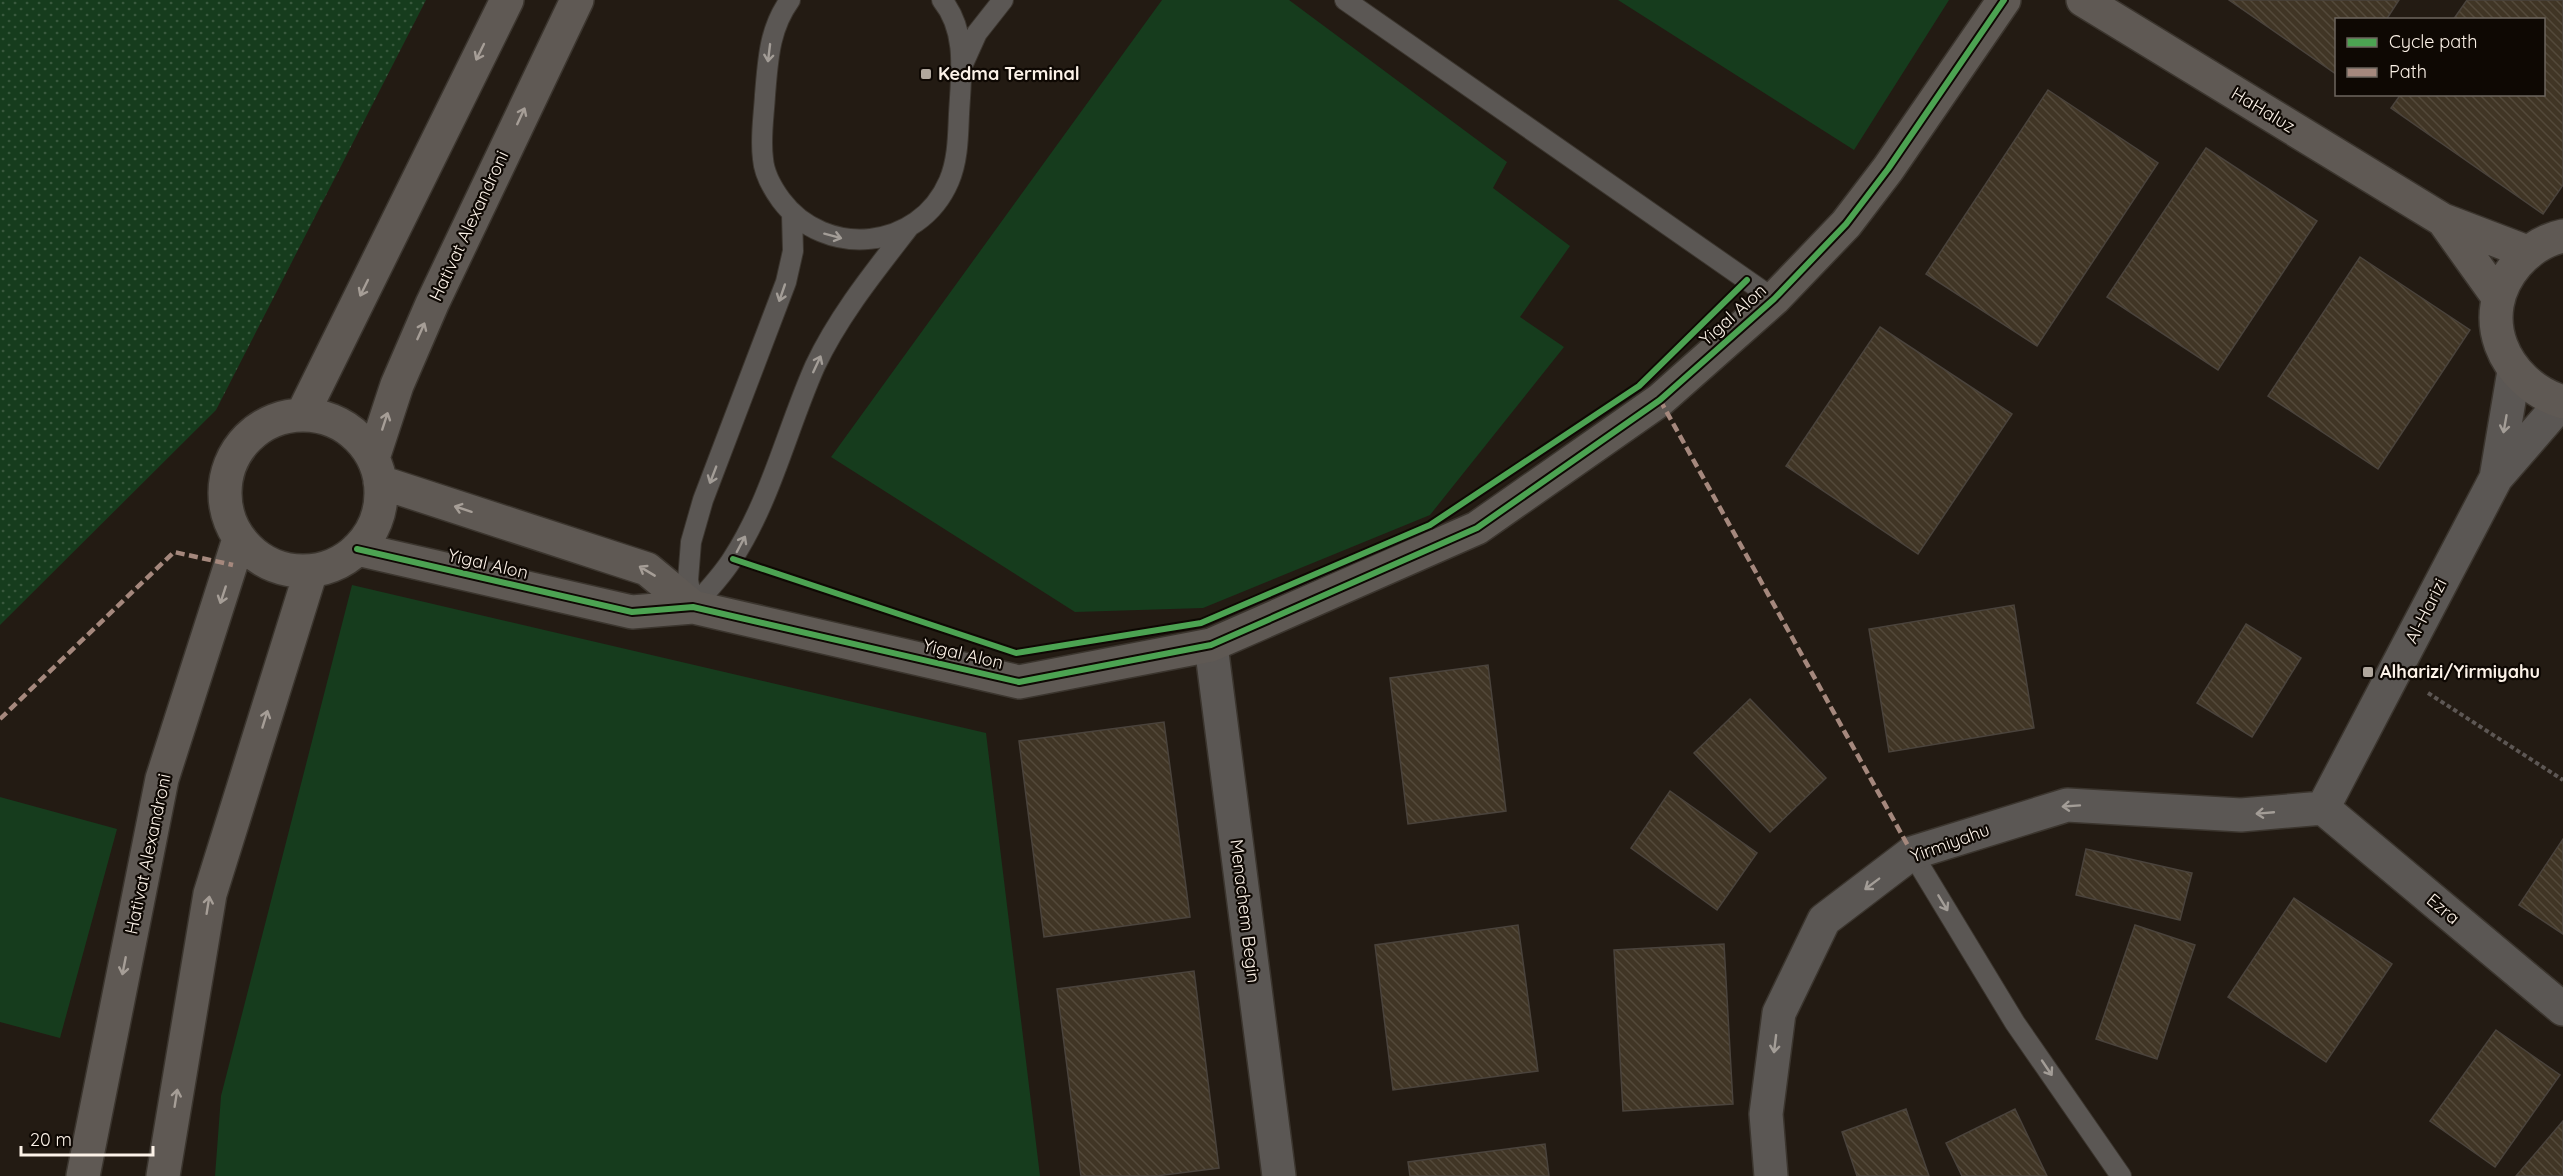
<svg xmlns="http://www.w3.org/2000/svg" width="2563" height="1176" viewBox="0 0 2563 1176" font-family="Quicksand,sans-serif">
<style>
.grass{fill:url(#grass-dots)}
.park{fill:#163c1d}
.building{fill:url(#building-back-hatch);stroke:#4a433c;stroke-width:1.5}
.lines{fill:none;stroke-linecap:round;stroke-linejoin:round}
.lane-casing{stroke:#3b352e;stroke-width:22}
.street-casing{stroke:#3b352e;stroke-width:36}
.secondary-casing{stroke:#3b352e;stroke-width:36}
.path{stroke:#5d5754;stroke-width:4;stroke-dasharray:4.5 3;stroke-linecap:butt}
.lane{stroke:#5b5754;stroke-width:20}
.street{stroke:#5b5754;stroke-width:33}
.secondary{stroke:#5f5954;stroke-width:33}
.quiet{stroke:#a5887d;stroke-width:4.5;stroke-dasharray:9 4.5;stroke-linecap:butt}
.cycleway-casing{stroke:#0e0803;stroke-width:10}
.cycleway{stroke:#4ca352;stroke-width:6}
.oneway{stroke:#a69e97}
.oneway2{stroke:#a39d97}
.poi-dot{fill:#b0a79d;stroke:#0e0803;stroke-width:2}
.labels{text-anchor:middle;stroke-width:4.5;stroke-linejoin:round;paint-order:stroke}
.poi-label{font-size:18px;font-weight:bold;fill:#fcf2e8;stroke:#0e0803;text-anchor:start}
.street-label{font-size:18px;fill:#fcf2e8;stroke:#0e0803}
</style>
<defs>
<pattern id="grass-dots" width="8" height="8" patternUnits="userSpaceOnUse" patternTransform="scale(1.5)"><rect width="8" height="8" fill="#163c1d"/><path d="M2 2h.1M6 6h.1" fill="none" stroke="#39593e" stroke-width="1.8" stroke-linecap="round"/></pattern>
<pattern id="building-back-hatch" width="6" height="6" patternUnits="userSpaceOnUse" patternTransform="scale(1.5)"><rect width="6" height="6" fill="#403525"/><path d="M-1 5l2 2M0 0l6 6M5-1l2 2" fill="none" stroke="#53493a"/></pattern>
</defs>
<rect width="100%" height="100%" fill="#231b13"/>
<path class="grass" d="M0,0h426l-210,410 -216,215z"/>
<path class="park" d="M1162,0h127l218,162 -14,26 77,58 -50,71 44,30 -134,168 -227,93 -128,4 -244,-155z
M1618,0h331l-95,150z
M352,585l634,148 54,443h-825l6,-80z
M0,797l117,32 -57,209 -60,-16z"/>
<path class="building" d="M2229,0h170l-13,20h-50v54z
M2467,0h96v185l-20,29 -152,-106 10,-14h143v-74h-91z
M2048,90l110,73 -121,183 -111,-72z
M2206,148l111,73 -99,149 -111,-73z
M2360,257l110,73 -92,139 -110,-73z
M1880,327l132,87 -94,140 -132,-88z
M2014,605l20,123 -145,24 -20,-123z
M2246,624l55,34 -49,79 -55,-34z
M1488,665l18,146 -98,13 -18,-146z
M1750,699l76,79 -56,54 -76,-79z
M1164,722l26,195 -146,20 -25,-196z
M1670,791l87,62 -40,57 -86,-62z
M2563,839v95l-44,-29z
M2086,849l106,24 -12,47 -104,-25z
M2294,898l98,66 -66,98 -98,-65z
M1518,925l20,146 -145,19 -18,-145z
M2135,925l60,20 -38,114 -61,-20z
M1724,944l9,160 -110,7 -9,-161z
M1194,971l25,197 -63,8h-75l-24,-187z
M2496,1030l64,45 -65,92 -65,-46z
M1906,1109l23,67h-72l-15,-44z
M2015,1109l32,67h-85l-16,-33z
M2563,1121v55h-47z
M1545,1144l4,32h-139l-2,-14z"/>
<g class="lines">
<defs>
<path id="lane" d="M790,0c-21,29 -22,60 -25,95 -1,20 -5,43 -2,64 1,14 10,30 18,41 44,59 138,51 168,-19 9,-21 9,-45 10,-67 2,-39 9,-82 -17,-114
M1345,0l429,299
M963,64l14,-31 26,-33
M693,607c14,-16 29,-31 40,-49 38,-59 54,-129 82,-192 24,-51 60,-95 94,-139
M693,607l-5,-27 3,-38 12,-42 83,-218 7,-31 -1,-37
M1912,853l103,170 106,153"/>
<path id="street" d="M2496,478l18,-107
M1211,645l68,531
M2323,808l173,-330 66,-76
M2323,808l240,201
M1771,1176l-5,-62 13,-101 45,-93 88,-67 155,-48 174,10 82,-7"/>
<path id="secondary" d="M2083,0l360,220 84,32
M2443,220l55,77
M2563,236c-19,4 -33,13 -46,28 -44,51 -14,119 46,138
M302,415l205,-415
M225 493a78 78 0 1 1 156 0a78 78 0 1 1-156 0Z
M373,458l24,-73 35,-81 145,-304
M380,482l267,87 46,38
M357,549l275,63 61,-5 326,75 192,-37 266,-117 183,-128 114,-101 72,-75 42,-55 116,-169
M83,1176l79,-397 77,-240
M163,1176l47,-282 101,-323"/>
</defs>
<use href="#lane" class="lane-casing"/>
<use href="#street" class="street-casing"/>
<use href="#secondary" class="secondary-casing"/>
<path class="path" d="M2428,693l135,87"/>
<use href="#lane" class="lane"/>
<use href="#street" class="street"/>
<use href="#secondary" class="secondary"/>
<path class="quiet" d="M1660,400l252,453
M0,719l174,-167 59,13"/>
<defs>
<path id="cycleway" d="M357,549l275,63 61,-5 326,75 192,-37 266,-117 183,-128 114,-101 72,-75 42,-55 116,-169
M733,559l283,94 185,-30 229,-98 209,-139 108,-106"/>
</defs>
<use href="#cycleway" class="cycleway-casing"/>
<use href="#cycleway" class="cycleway"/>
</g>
<defs><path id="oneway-shaft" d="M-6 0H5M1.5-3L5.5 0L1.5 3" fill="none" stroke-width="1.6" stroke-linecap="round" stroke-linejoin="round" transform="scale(1.5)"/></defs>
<g class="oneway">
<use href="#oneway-shaft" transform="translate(480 52) rotate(116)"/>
<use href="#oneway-shaft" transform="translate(521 116) rotate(-65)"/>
<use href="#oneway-shaft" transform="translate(364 288) rotate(116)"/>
<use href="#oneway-shaft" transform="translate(421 331) rotate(-66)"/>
<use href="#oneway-shaft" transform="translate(385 421) rotate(-72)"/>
<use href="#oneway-shaft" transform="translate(463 509) rotate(-162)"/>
<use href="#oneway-shaft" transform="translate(647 571) rotate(-149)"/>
<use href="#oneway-shaft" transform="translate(223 595) rotate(108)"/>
<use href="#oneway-shaft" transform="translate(265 719) rotate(-73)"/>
<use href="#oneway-shaft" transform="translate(208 905) rotate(-81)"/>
<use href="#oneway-shaft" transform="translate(124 966) rotate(101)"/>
<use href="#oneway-shaft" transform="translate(176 1098) rotate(-81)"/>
</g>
<g class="oneway2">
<use href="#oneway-shaft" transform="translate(769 53) rotate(97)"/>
<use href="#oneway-shaft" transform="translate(833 236) rotate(15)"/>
<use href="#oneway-shaft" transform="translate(782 293) rotate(109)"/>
<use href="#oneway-shaft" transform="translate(817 364) rotate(-65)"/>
<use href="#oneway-shaft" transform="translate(2505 424) rotate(100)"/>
<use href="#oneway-shaft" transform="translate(713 475) rotate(111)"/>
<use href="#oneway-shaft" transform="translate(741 544) rotate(-62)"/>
<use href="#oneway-shaft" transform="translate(2071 806) rotate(176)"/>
<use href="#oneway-shaft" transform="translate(2265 813) rotate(175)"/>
<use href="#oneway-shaft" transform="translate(1872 884) rotate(143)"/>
<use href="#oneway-shaft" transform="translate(1943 903) rotate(59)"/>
<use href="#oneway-shaft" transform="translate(1775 1044) rotate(97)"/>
<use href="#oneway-shaft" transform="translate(2047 1068) rotate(56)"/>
</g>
<g class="poi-dot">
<rect x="920" y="68" width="12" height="12" rx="3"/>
<rect x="2362" y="666" width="12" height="12" rx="3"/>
</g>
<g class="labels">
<g class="poi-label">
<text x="938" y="80">Kedma Terminal</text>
<text x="2380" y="678">Alharizi/Yirmiyahu</text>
</g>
<g class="street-label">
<text transform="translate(2263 110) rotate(31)" y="6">HaHaluz</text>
<text transform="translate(469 226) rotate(-65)" y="6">Hativat Alexandroni</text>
<text transform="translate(1733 315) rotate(-42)" y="6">Yigal Alon</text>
<text transform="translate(488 564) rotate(13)" y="6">Yigal Alon</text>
<text transform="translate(2426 611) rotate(-63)" y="6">Al-Harizi</text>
<text transform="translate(963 654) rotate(13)" y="6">Yigal Alon</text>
<text transform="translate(1950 843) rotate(-20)" y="6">Yirmiyahu</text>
<text transform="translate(148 854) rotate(-78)" y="6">Hativat Alexandroni</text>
<text transform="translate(2443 909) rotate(40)" y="6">Ezra</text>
<text transform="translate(1245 911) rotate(83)" y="6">Menachem Begin</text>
</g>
</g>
<rect x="2335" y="18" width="210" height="78" fill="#0e0803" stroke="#6d665f" stroke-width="1.5"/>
<rect x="2347" y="38" width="30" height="9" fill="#4ca352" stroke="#6d665f" stroke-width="1.5"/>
<text x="2389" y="48" font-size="18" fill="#fcf2e8">Cycle path</text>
<rect x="2347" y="68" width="30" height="9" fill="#a5887d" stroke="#6d665f" stroke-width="1.5"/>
<text x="2389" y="78" font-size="18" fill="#fcf2e8">Path</text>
<path d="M21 1146v9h132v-9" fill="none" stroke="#fcf2e8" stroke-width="3"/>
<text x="30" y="1146" font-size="18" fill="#fcf2e8" stroke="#0e0803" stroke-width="4.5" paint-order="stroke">20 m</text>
</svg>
